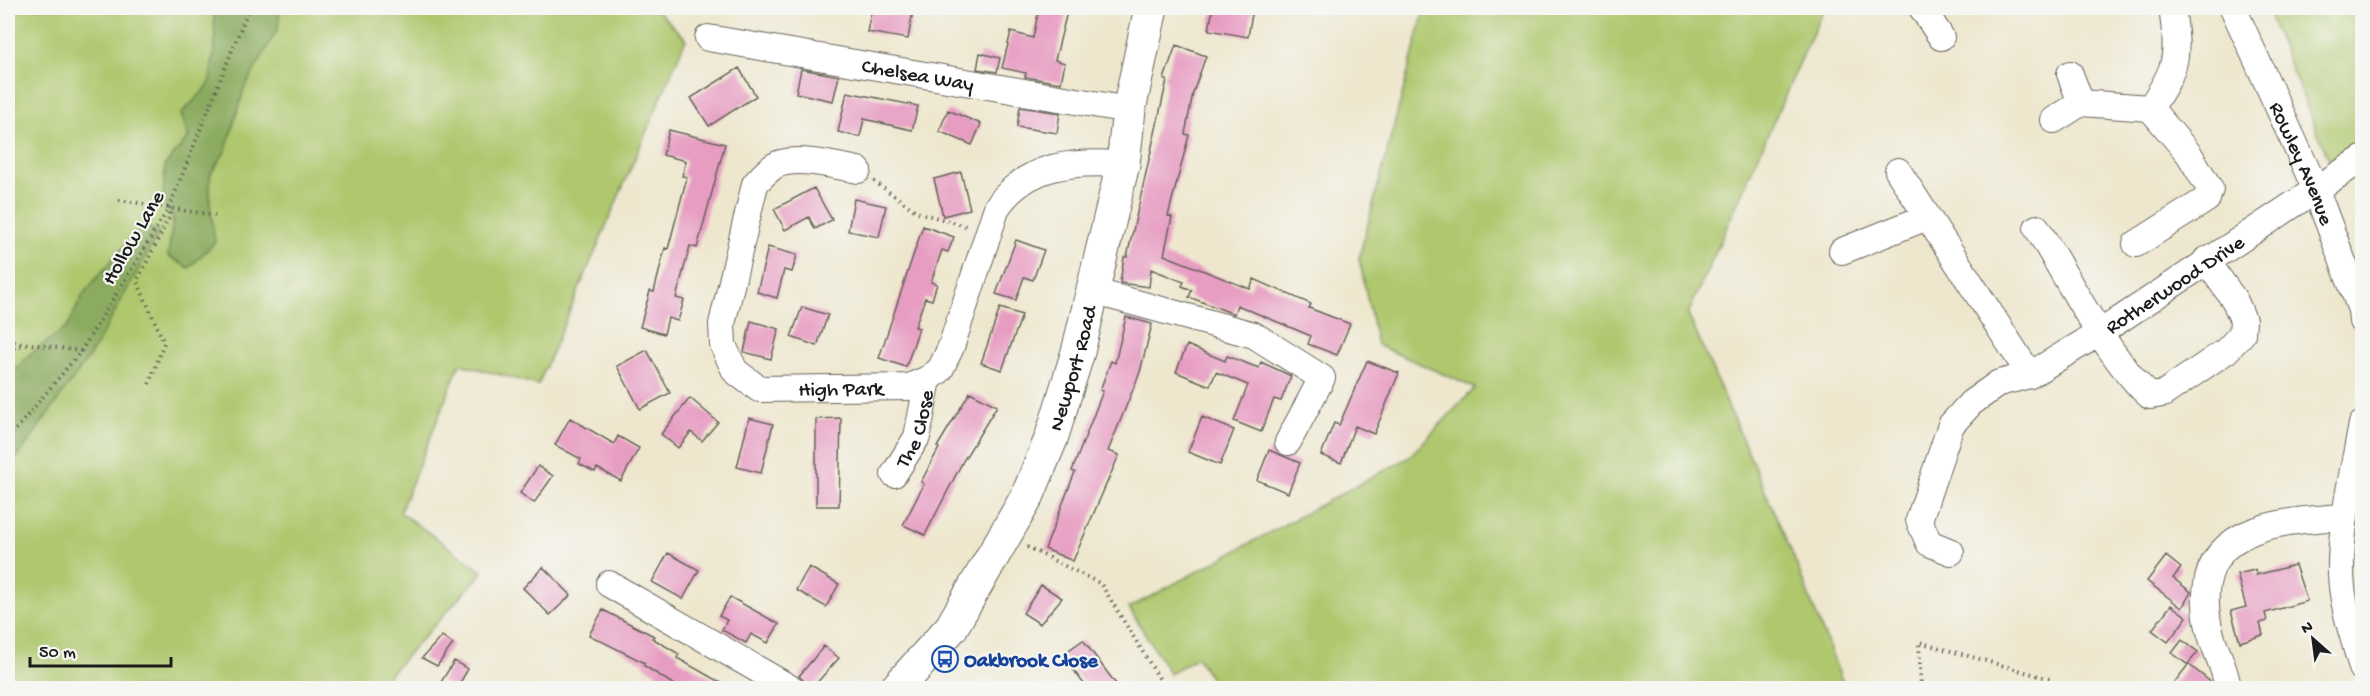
<svg xmlns="http://www.w3.org/2000/svg" width="2370" height="696" viewBox="0 0 2370 696" font-family="'Gochi Hand',sans-serif">
<style>
.green{fill:#afc86e;stroke:#667245;stroke-width:1.5}
.forest{fill:#8bac61;stroke:#54643e;stroke-width:1.5}
.building{fill:#e79cc2}
.lines{fill:none;stroke-linecap:round;stroke-linejoin:round}
.minor-casing{stroke:#66635a;stroke-width:28}
.highway-casing{stroke:#66635a;stroke-width:35}
.path{stroke:#66635a;stroke-width:4;stroke-dasharray:1.5 4.5;stroke-linecap:butt}
.minor{stroke:#fff;stroke-width:26}
.highway{stroke:#fff;stroke-width:33}
.labels{text-anchor:middle;stroke-width:4.5;stroke-linejoin:round;paint-order:stroke}
.street-label{font-size:21px;fill:#1c1c1c;stroke:#f6f6f2}
.transit-label{font-size:21px;font-weight:bold;fill:#164399;stroke:#f6f6f2;text-anchor:start}
</style>
<rect width="100%" height="100%" fill="#f6f6f2"/>
<filter id="ink" filterUnits="userSpaceOnUse"><feTurbulence type="fractalNoise" baseFrequency=".0167" numOctaves="2"/><feDisplacementMap in="SourceGraphic" scale="12" xChannelSelector="R" yChannelSelector="G"/><feConvolveMatrix kernelMatrix="1 2 1 2 8 2 1 2 1" color-interpolation-filters="sRGB"/></filter>
<filter id="wash" filterUnits="userSpaceOnUse"><feTurbulence type="fractalNoise" baseFrequency=".008" numOctaves="4" result="noise"/><feDisplacementMap in="SourceGraphic" scale="24" xChannelSelector="R" yChannelSelector="G"/><feGaussianBlur stdDeviation="1.35" result="paint"/><feColorMatrix in="noise" values="0 0 0 0 0 0 0 0 0 0 0 0 0 0 0 0 0 1.4 0 .05"/><feComposite in="paint" operator="in"/></filter>
<g filter="url(#wash)">
<rect width="100%" height="100%" fill="#eee7ce"/>
<path class="green" d="M8,8h647l31,31 -148,346 -78,-21 -60,148 83,60 -106,116h-369z
M1425,8h399l-136,306 104,239 53,135h-628l-20,-31 -27,17 -41,-66 279,-150 67,-70 -98,-43 -18,-87z
M2266,8h96v138l-30,21z"/>
<path class="forest" d="M214,8h66l-2,20 -34,61 -18,61 -16,25v30l5,37 -26,26 -21,-12 5,-36 -10,-20 2,-35 24,-28 -8,-23 28,-29 6,-40z
M142,225l17,7 -66,119 -85,119v-92l22,-24 37,-27 17,-34z"/>
<g id="blocks">
<path class="building" d="M872,8l41,3 -5,28 -41,-7z
M1039,8h29l-13,52 10,3 -4,20 -36,-6 1,-4 -24,-5 9,-36 22,6z
M1213,8h40l-5,29 -39,-7z
M1176,45l30,11 -13,37 -8,41 4,1 -21,81 4,1 -8,38 86,34 4,-10 57,25 -2,4 41,16 -13,31 -29,-11 3,-8 -74,-31 -3,9 -45,-17 3,-7 -10,-4 2,-4 -33,-13 -2,18 -29,-4 4,-26h3l40,-177 -3,-1z
M980,53l20,5 -3,14 -20,-3z
M739,68l17,28 -47,30 -18,-28z
M801,69l38,7 -6,25 -37,-8z
M847,92l71,14 -6,24 -48,-11 -4,18 -22,-5z
M1020,107l40,6 -3,20 -40,-6z
M948,110l33,14 -9,21 -33,-14z
M669,130l56,14 -28,104 -7,-2 -14,52 8,2 -6,21 -10,-3 -4,16 -24,-7 10,-36 4,1 11,-44 3,1 19,-72 -5,-1 4,-15 -23,-6z
M961,172l9,37 -27,7 -9,-37z
M814,188l18,32 -17,9 -6,-12 -24,13 -11,-21z
M854,199l32,7 -7,31 -31,-6z
M923,226l31,11 -6,15 -6,-2 -11,32 6,2 -5,16 -7,-2 -10,29 4,1 -13,39 -27,-9z
M1016,240l28,10 -11,30 -9,-3 -8,23 -20,-6z
M768,247l29,8 -5,17 -8,-2 -7,28 -20,-6z
M802,307l26,8 -11,31 -26,-9z
M1000,308l22,7 -20,55 -21,-7z
M1126,317l26,7 -12,48 -32,79 11,4 -46,106 -28,-12 30,-77 -3,-1 31,-80 -3,-1 11,-29 4,2z
M751,321l28,8 -8,30 -27,-7z
M1187,345l38,16 2,-5 32,12 2,-6 30,14 -10,25 -7,-2 -13,33 -27,-11 14,-36 -32,-13 -6,14 -34,-14z
M647,350l23,43 -30,16 -23,-43z
M1367,361l32,12 -25,61 -19,-8 -14,37 -20,-8 13,-32 5,2z
M970,392l27,14 -34,55 -38,74 -22,-10 21,-41 -3,-2 18,-34 -2,-1z
M690,398l28,24 -16,19 -11,-9 -13,16 -17,-14z
M1202,417l32,13 -14,35 -32,-13z
M570,418l44,26 4,-8 21,12 -18,33 -24,-13 -2,4 -16,-8 2,-5 -26,-14z
M749,418l24,6 -12,49 -24,-6z
M841,418l-2,88h-23v-87z
M1269,450l31,13 -12,30 -31,-13z
M538,466l15,10 -19,27 -14,-10z
M668,553l31,17 -16,29 -31,-17z
M2166,556l15,12 -8,10 18,14 -9,16 -35,-27z
M2295,565l12,36 -42,12 2,8 -7,2 3,12 -23,7 -9,-31 15,-4 -9,-33 18,-4 1,5z
M543,567l28,28 -21,20 -27,-27z
M809,567l30,17 -13,23 -30,-17z
M1041,585l21,13 -22,26 -17,-11z
M730,597l49,27 -11,19 -17,-9 -5,9 -24,-13 5,-10 -8,-4z
M2171,605l16,12 -19,25 -16,-12z
M603,610l51,26 -2,2 27,16 -2,4 53,30h-51l-36,-23 2,-2 -56,-28z
M442,636l11,8 -16,22 -15,-8z
M1083,640l36,48h-32l-25,-33z
M2182,640l16,12 -10,12 24,19 1,5h-43l18,-23 -16,-12z
M824,646l15,12 -27,30 -13,-12z
M454,661l14,8 -11,19 -16,-6z"/>
</g>
</g>
<g filter="url(#ink)">
<use href="#blocks" fill-opacity="0" stroke="#66635a" stroke-width="1.5"/>
<g class="lines">
<defs>
<g id="minor">
<path d="M1922,8l19,29"/>
<path id="s1" d="M2233,8l83,182 45,120 1,11"/>
<path id="s2" d="M708,38l421,72"/>
<path d="M2070,74l11,29 69,5c28,-41 29,-51 22,-100"/>
<path d="M2054,120l27,-17"/>
<path id="s3" d="M858,170c-22,-4 -55,-13 -77,-7 -10,3 -19,13 -26,21l-33,140 1,21 12,26 24,18 150,-2 19,-8 12,-9 11,-23 46,-140c31,-44 76,-46 126,-43"/>
<path d="M1898,171l132,204"/>
<path d="M2037,228c30,49 72,132 113,168l13,-2 63,-43 16,-17 1,-14 -8,-19 -29,-41"/>
<path d="M2136,244l71,-45 3,-10 -21,-35 -39,-46"/>
<path d="M1842,251l85,-34"/>
<path d="M1092,291l162,44 68,43 -34,64"/>
<path d="M2362,424c-9,49 -22,100 -21,150 1,32 13,64 21,94"/>
<path id="s4" d="M894,474l23,-37 11,-58"/>
<path id="s5" d="M1951,552l-22,-9 -10,-23 32,-95 20,-22 28,-20 31,-8 71,-43 261,-173"/>
<path d="M609,584l181,104"/>
<path d="M2228,688c-3,-23 -16,-42 -20,-65 -17,-96 66,-102 137,-106"/>
</g>
<g id="highway">
<path id="s6" d="M897,688l54,-60 76,-131 24,-58 27,-87 45,-188 6,-54 22,-102"/>
</g>
</defs>
<use href="#minor" class="minor-casing"/>
<use href="#highway" class="highway-casing"/>
<path class="path" d="M874,181l43,31 52,15
M119,200l100,16
M8,341l73,10
M8,350l15,-5
M149,384l15,-41 -27,-62 33,-65 -1,-8
M8,439l73,-88 88,-143 80,-200
M1027,547l74,37 64,104
M1921,688l-2,-46 131,37v9"/>
<use href="#minor" class="minor"/>
<use href="#highway" class="highway"/>
</g>
</g>
<defs>
<symbol id="bus-ring" viewBox="-11 -11 22 22"><circle r="9.5" fill="#f6f6f2" stroke="#1a4fb4" stroke-width="1.5"/><path d="M-5-6H5V4H4V6H2V4H-2V6H-4V4H-5ZM-3.5-4V0h7V-4ZM-3.5 1.2v1.5H-2V1.2ZM2 1.2v1.5H3.5V1.2Z" fill="#1a4fb4"/></symbol>
</defs>
<g fill-rule="evenodd">
<use href="#bus-ring" x="930" y="644" width="30" height="30"/>
</g>
<g class="labels">
<g class="street-label">
<text dy="7" stroke="none"><textPath href="#s2" startOffset="213">Chelsea Way</textPath></text>
<text dy="7" stroke="none"><textPath href="#s1" startOffset="170">Rowley Avenue</textPath></text>
<text transform="translate(132 237) rotate(-60)" y="7">Hollow Lane</text>
<text dy="7" stroke="none"><textPath href="#s5" startOffset="416">Rotherwood Drive</textPath></text>
<text dy="7" stroke="none"><textPath href="#s6" startOffset="369">Newport Road</textPath></text>
<text dy="7" stroke="none"><textPath href="#s3" startOffset="417">High Park</textPath></text>
<text dy="7" stroke="none"><textPath href="#s4" startOffset="51">The Close</textPath></text>
</g>
<g class="transit-label">
<text x="964" y="666">Oakbrook Close</text>
</g>
</g>
<rect width="2370" height="696" fill="none" stroke="#f6f6f2" stroke-width="30"/>
<g transform="translate(2313 639) rotate(332)" stroke="#f6f6f2" stroke-width="4.5" paint-order="stroke">
<path d="M0-4.5L10 22L0 15L-10 22Z" fill="#1c1c1c"/>
<text y="-9" font-size="16" font-weight="bold" text-anchor="middle" fill="#1c1c1c">N</text>
</g>
<path d="M30 657v9h141v-9" fill="none" stroke="#1c1c1c" stroke-width="3"/>
<text x="39" y="657" font-size="18" fill="#1c1c1c" stroke="#f6f6f2" stroke-width="4.5" paint-order="stroke">50 m</text>
</svg>
